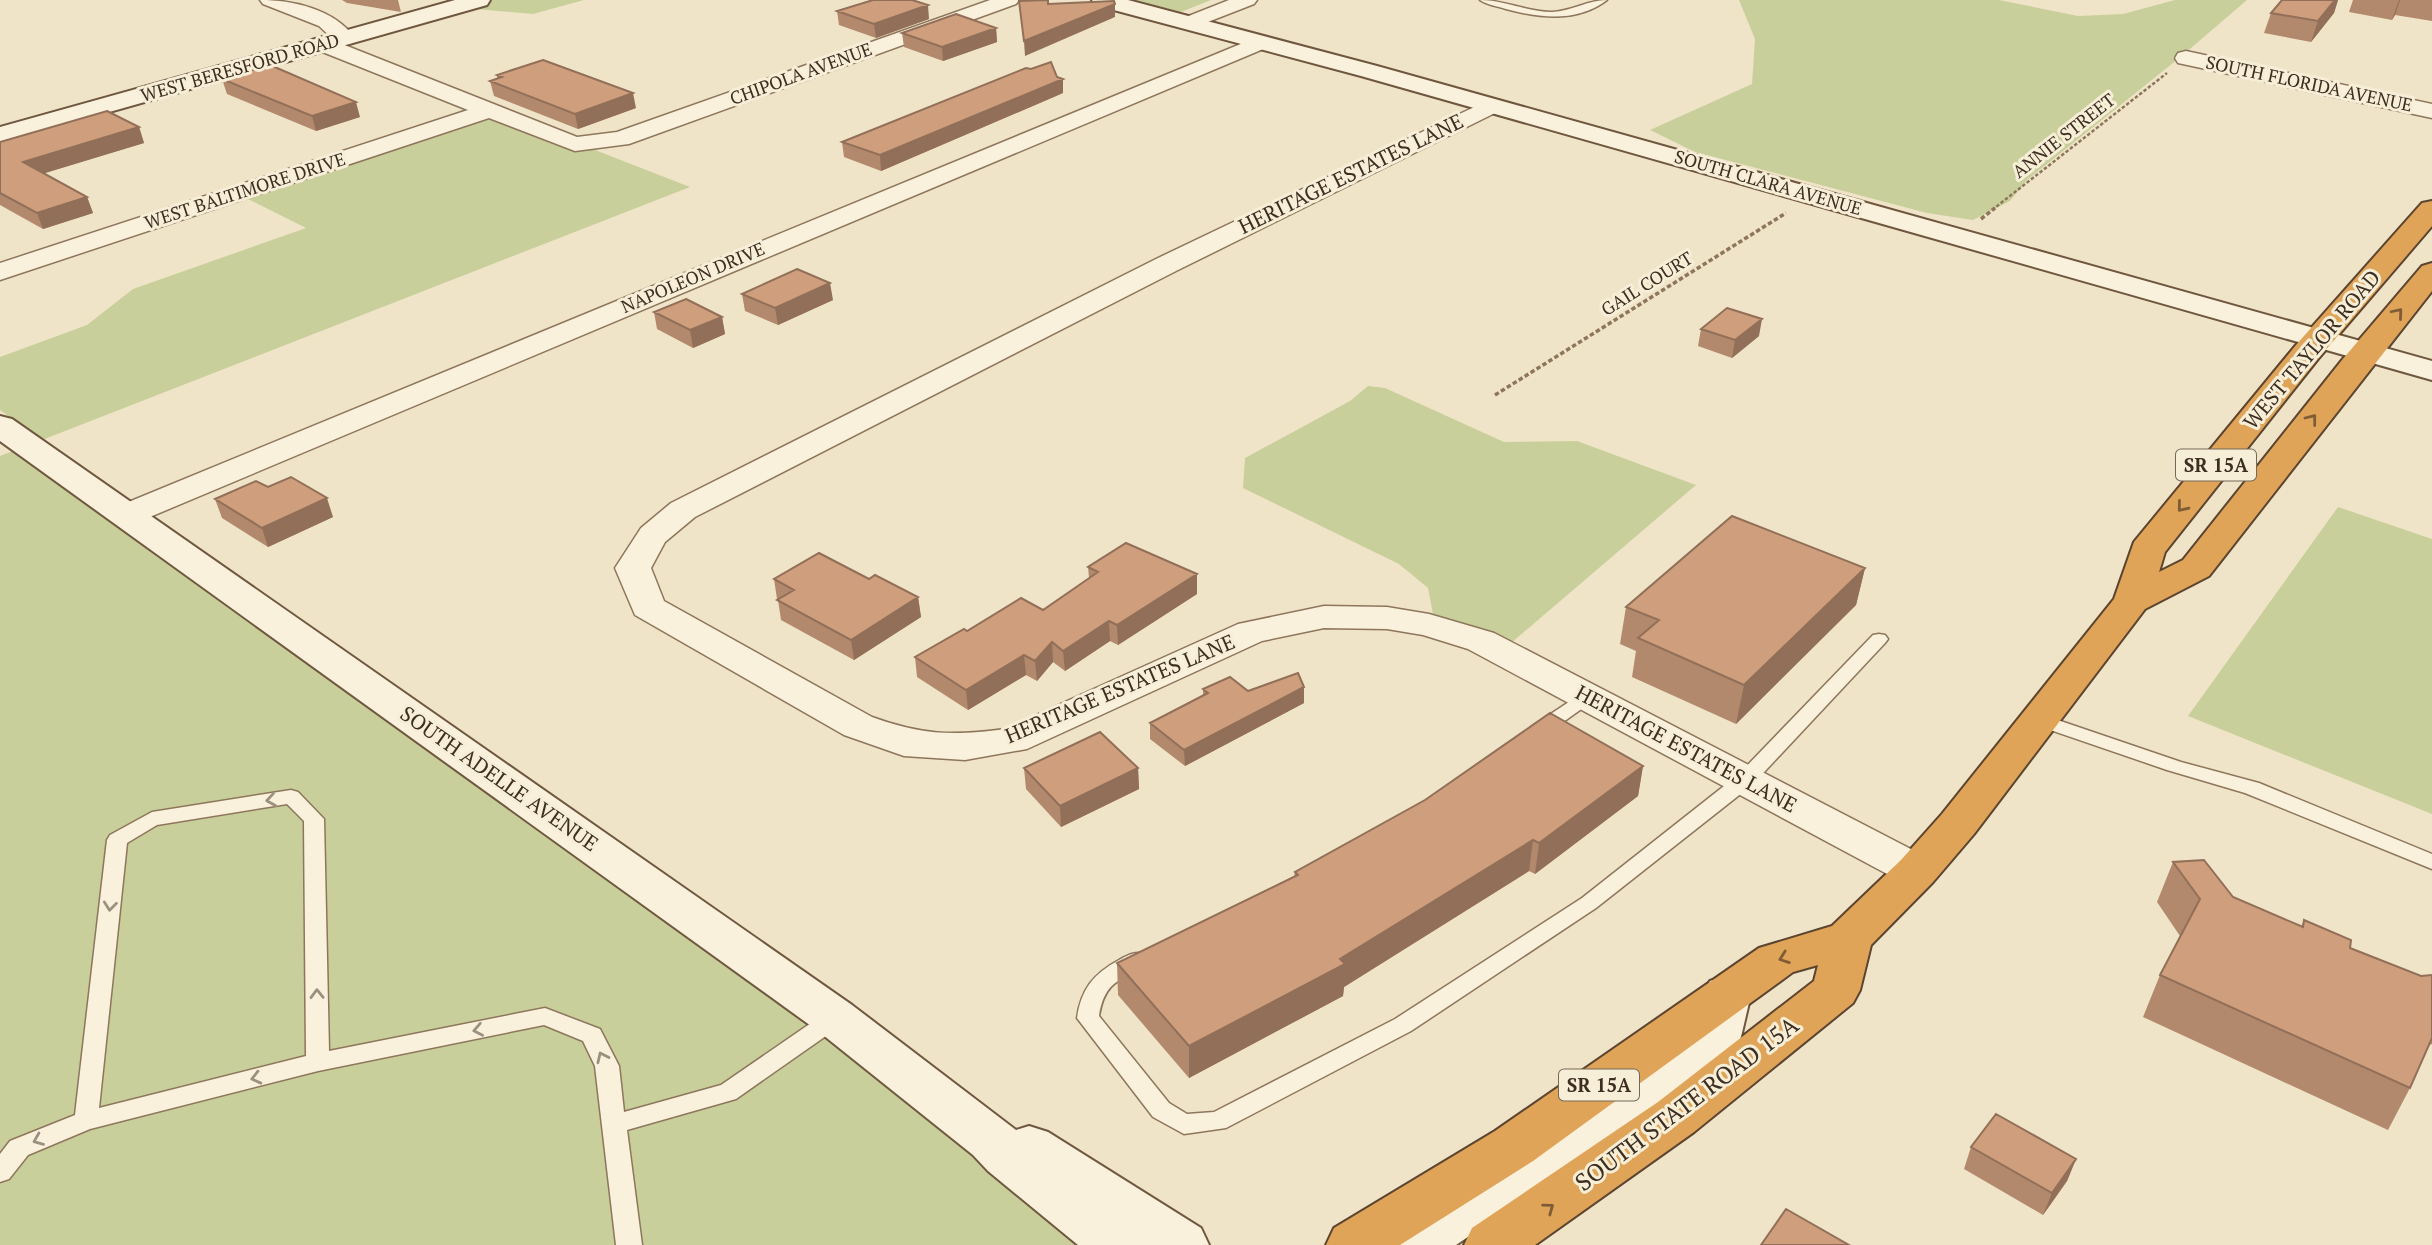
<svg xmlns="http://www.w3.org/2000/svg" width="2432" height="1245" viewBox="0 0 2432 1245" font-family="'PT Serif',serif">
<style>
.green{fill:#c9cf9b}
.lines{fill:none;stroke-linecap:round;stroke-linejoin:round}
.lane-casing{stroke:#8d765c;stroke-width:3}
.street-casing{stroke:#8d765c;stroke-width:3}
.secondary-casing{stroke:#6f573f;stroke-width:4}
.highway-casing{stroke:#5b4430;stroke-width:4}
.path-far1{stroke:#8d765c;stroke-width:2.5;stroke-dasharray:3.5 2;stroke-linecap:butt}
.path{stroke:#8d765c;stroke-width:3.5;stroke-dasharray:4.5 2.5;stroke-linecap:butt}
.lane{fill:#faf1dc;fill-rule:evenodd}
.street{fill:#faf1dc;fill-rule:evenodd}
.secondary{fill:#faf1dc;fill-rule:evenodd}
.highway{fill:#e0a458;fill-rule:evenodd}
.wall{fill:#b2896c}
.shaded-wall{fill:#916f58}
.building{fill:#cf9f7d;stroke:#916f58;stroke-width:2}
.oneway{stroke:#7e5d36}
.oneway2{stroke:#9c907e}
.labels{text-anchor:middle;stroke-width:6;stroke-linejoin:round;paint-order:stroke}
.far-street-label{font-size:18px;fill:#3d2e20;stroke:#f7eed8}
.shield{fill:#f7eed8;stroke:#756857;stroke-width:2}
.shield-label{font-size:19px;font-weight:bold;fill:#3d2e20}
.street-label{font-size:21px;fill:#3d2e20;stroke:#f7eed8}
.near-street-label{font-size:24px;fill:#3d2e20;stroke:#f7eed8}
</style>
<rect width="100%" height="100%" fill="#f0e4c8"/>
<path class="green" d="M493,0h91l-51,14 -69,-6z
M1123,0h88l-35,14z
M1739,0h260l79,16 45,-2 52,-14h72l-63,54 -6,-1 -6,5 6,1 -10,8 -141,113 -17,21 -37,19 -46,-7 -232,-61 -45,-22 102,-46 3,-45z
M489,116l101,32 100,39 -648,253 -42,-30v-53l87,-32 46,-36 173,-61 -62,-31z
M1368,386l17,2 119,54 73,-1 119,44 -186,159 -77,-30 -5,-26 -29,-24 -156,-76 2,-30 105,-57z
M13,451l1105,794h-1118v-789z
M2338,507l94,32v275l-244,-98z"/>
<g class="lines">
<defs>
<path id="lane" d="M1480,0c25,0 47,12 72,12 20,-1 36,-12 55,-12 -30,23 -68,18 -101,9 -9,-3 -19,-4 -26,-9z
M1879,634l6,1 3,4 -3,4 -133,142 -156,123 -185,123 -185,97 -42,6 -31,-17 -76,-99c4,-28 16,-44 42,-58 9,-5 16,-9 27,-6l3,6c-15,25 -42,8 -50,56l70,87 18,11 27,-2 181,-93 187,-121 156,-123 135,-140z
M1587,690l7,2 2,4 -2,4 -49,35h-14l-2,-4 2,-4z
M2037,713l144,49 78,21 173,71v15l-187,-76 -78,-23 -137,-47 -2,-4 2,-4z
M291,790l7,2 26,27 5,232 216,-43 55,21 19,37 5,46 97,-27 106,-73 8,-2 8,2 3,6 -3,6 -107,75 -109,31 15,115h-26l-21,-179 -12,-25 -39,-16 -226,46 -228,58 -62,26 -19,24 -9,3v-28l10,-13 65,-26 32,-275 3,-5 42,-23zM287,804l17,17 2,235 -207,52 28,-265 30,-18z"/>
<path id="street" d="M260,0c33,0 74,9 95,38l-3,5 -10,1 235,93 40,-5 373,-132h29l-3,4 -387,140 -54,7 -86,-33 -489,162v-17l468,-153 -153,-61 -3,-5 3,-5 8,-1 12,3 -16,-15 -56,-22z
M1229,0h28l-3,4 -59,23h-14l-3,-4 3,-4z
M1260,36l11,6 -3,5 -1130,475 -12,3 -12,-3 -5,-7 5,-7z
M2186,51l246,53v14l-254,-55 -3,-5 3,-5z
M1491,99l8,2 4,5 -4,5 -323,160 -481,246 -30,25 -14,26 13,33 208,116c49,18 81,19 133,12l233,-105 86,-18 63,1 42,7 65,19 438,227 7,11 -7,11 -15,4 -15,-4 -434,-233 -45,-14 -36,-6 -63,-1 -62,13 -235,108 -62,11 -61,-4 -60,-21 -209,-120 -20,-47 26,-40 30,-25 485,-244z"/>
<path id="secondary" d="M455,0h35l-3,5 -487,138v-16z
M1092,0h36l249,66 1055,295v19l-1071,-304 -266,-71z
M0,416l12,3 840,586 164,125 13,-4 19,6 153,96 8,17h-131l-90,-74 -15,-16 -155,-124 -818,-590z
M1727,976l17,5 7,13 -10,43 -7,13 -71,55 -207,140h-73l8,-17 236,-151 67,-50 9,-33 7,-13z"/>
<path id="highway" d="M2432,201v25l-114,133 -153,193 -6,20 24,-12 159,-200 80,-94 10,-3v28l-223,285 -64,33 -171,225 -41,48 -62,63 -11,45 -7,13 -159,129 -159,113h-71l8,-17 186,-126 156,-121 4,-16 -25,7 -260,189 -133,84h-74l8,-17 161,-97 264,-183 73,-22 69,-66 41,-46 172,-215 20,-57 162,-197 126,-142z"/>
</defs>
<use href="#lane" class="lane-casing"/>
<use href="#street" class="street-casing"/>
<use href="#secondary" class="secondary-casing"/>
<use href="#highway" class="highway-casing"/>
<path class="path-far1" d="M1992,210l175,-137"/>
<path class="path" d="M1981,219l14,-11
M1495,395l291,-182"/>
<use href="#lane" class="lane"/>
<use href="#street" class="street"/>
<use href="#secondary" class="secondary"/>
<use href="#highway" class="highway"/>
</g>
<path class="wall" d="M342,0h56l3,12 -54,-9z
M2282,0h56l-4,13 -23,29 -47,-9 7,-20z
M2353,0h79v21l-37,-6 -3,5 -43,-8z
M837,11l92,8 -53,19 -37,-13z
M996,28l1,14 -54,19 -39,-14 -2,-14z
M497,75l139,33 -58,21 -84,-33 -4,-15 7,-2z
M222,79l138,38 -44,14 -89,-37z
M1063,93l-182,78 -37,-14 -2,-15z
M139,127l5,16 -100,30 43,24 6,16 -50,16 -43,-24v-63z
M742,294l91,6 -55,25 -33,-14z
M654,312l68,5 3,17 -32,14 -36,-19z
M1701,329l58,7 -27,22 -34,-12z
M268,487l65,30 -65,30 -46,-29 -7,-19z
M1088,567l109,7v20l-79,51 -8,-4 -45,30 -12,-9 -16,19 -11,-6 -58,35 -51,-33 -2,-20 52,-26 76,-21 46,-32z
M1865,568l-9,37 -120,119 -104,-47 4,-26 -16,-7 6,-37z
M774,579h95l49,18 3,20 -67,43 -73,-40 -3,-20 -1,-1z
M1203,689l45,2 56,12 -119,63 -35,-27v-16l53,-27z
M1643,766l-5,30 -103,78 -6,-3 -185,116 -1,9 -154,82 -71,-83 -1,-32 177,-87 1,-4z
M1024,768h114l1,21 -78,38 -35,-38z
M2173,862l60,35 68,30 3,-7 46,28 71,28 11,-1v69l-3,1 -19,43 -22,42 -245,-113 17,-42 20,-39 -23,-34z
M1971,1147l105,12 -9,22 -24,34 -79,-46z"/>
<path class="shaded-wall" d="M2335,0h3l-4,13 -23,29 7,-21z
M2399,0h1l-5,15 -3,5z
M1115,4v13l-90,39 -1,-15z
M928,5l1,14 -53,19 -2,-14z
M996,28l1,14 -54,19 -1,-14z
M1063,79v14l-182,78 -1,-16z
M633,93l3,15 -58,21 -3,-15z
M356,102l4,15 -44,14 -4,-15z
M139,127l5,16 -115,35 -6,-16z
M87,197l6,16 -50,16 -6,-16z
M830,283l3,17 -55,25 -3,-17z
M722,317l3,17 -32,14 -3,-18z
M1762,319l-3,17 -27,22 3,-18z
M327,498l6,19 -65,30 -6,-19z
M1865,568l-9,37 -120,119 8,-39z
M1197,574v20l-79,51 -1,-20z
M918,597l3,20 -67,43 -3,-20z
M1109,621l1,20 -45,30 -2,-20z
M1052,642l1,20 -16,19 -2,-20z
M1024,655l2,20 -58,35 -2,-20z
M1304,687v16l-119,63 -1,-16z
M1643,766l-5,30 -103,78 4,-31z
M1138,768l1,21 -78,38 -1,-21z
M1533,840l-4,31 -185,116 -1,9 -154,82v-32l151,-87z
M2076,1159l-9,22 -24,34 9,-22z"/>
<path class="building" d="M873,0h39l16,5 -54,19 -37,-13z
M1048,0v4l66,-3 1,3 -91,37 -5,-40z
M2282,0h53l-17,21 -47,-8z
M956,14l40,14 -54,19 -40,-14z
M543,60l90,33 -58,21 -85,-33 12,-4 -5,-2z
M1051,62l6,15 6,2 -183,76 -38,-13 184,-74 5,1z
M270,65l86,37 -44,14 -90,-37z
M107,111l32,16 -116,35 64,35 -50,16 -37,-20v-51z
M797,269l33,14 -55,25 -33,-14z
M686,299l36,18 -32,13 -36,-18z
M1727,308l35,11 -27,21 -34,-11z
M291,477l36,21 -65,30 -47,-29 41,-18 12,6z
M1732,516l133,52 -121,117 -106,-47 21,-18 -33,-13z
M1126,543l71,31 -80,51 -8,-4 -46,30 -11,-9 -17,19 -11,-6 -58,35 -51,-33 49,-28 3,2 54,-33 22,12 55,-38 -10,-5z
M819,553l50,26 6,-4 43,22 -67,43 -74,-40 17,-10 -20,-11z
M1298,673l6,14 -120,63 -34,-27 58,-30 -5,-4 27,-12 18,14z
M1550,713l93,53 -104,77 -6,-3 -193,119 5,5 -156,82 -72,-83 181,-88 -3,-3 130,-72z
M1100,732l38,36 -78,38 -36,-38z
M2204,860l29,37 70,30 1,-7 47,20 -1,8 71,28 11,-1v63l-22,50 -250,-113 40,-76 -27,-37z
M1996,1114l80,45 -24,34 -81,-46z
M1786,1209l63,36h-88z"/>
<defs><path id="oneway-chevron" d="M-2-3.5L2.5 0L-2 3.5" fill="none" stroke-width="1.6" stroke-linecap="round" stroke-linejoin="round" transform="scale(1.75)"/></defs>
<g class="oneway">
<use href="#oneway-chevron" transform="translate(2398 313) rotate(-50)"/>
<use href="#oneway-chevron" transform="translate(2312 419) rotate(-52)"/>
<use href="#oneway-chevron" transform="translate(2182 507) rotate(129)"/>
<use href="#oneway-chevron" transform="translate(1784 958) rotate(160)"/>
<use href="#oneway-chevron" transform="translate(1549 1208) rotate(-36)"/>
</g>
<g class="oneway2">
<use href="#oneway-chevron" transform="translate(271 800) rotate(171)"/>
<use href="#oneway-chevron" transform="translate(110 906) rotate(96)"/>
<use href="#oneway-chevron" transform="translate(317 994) rotate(-91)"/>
<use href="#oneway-chevron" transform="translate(478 1030) rotate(169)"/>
<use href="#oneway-chevron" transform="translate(602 1057) rotate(-115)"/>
<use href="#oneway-chevron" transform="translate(256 1078) rotate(166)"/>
<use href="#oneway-chevron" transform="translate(38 1140) rotate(158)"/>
</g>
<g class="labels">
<g class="far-street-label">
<text transform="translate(240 68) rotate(-16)" y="6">WEST BERESFORD ROAD</text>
<text transform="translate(801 74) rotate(-20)" y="6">CHIPOLA AVENUE</text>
<text transform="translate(2309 84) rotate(12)" y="6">SOUTH FLORIDA AVENUE</text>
<text transform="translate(2064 136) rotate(-38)" y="6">ANNIE STREET</text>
<text transform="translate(1768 183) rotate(16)" y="6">SOUTH CLARA AVENUE</text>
<text transform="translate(245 191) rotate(-18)" y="6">WEST BALTIMORE DRIVE</text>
<text transform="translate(693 278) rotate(-23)" y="6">NAPOLEON DRIVE</text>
<text transform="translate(1647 284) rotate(-32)" y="6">GAIL COURT</text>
</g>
<g class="shield">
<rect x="2176" y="449.5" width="80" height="31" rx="5"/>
<rect x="1559" y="1069.5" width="80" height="31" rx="5"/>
</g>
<g class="shield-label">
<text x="2216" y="472">SR 15A</text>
<text x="1599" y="1092">SR 15A</text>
</g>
<g class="street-label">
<text transform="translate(1351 174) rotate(-26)" y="7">HERITAGE ESTATES LANE</text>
<text transform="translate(2312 350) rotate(-50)" y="7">WEST TAYLOR ROAD</text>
<text transform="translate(1120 689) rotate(-23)" y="7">HERITAGE ESTATES LANE</text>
<text transform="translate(1686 749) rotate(28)" y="7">HERITAGE ESTATES LANE</text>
<text transform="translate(499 779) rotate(35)" y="7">SOUTH ADELLE AVENUE</text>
</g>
<g class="near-street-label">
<text transform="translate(1687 1104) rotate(-37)" y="8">SOUTH STATE ROAD 15A</text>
</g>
</g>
</svg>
